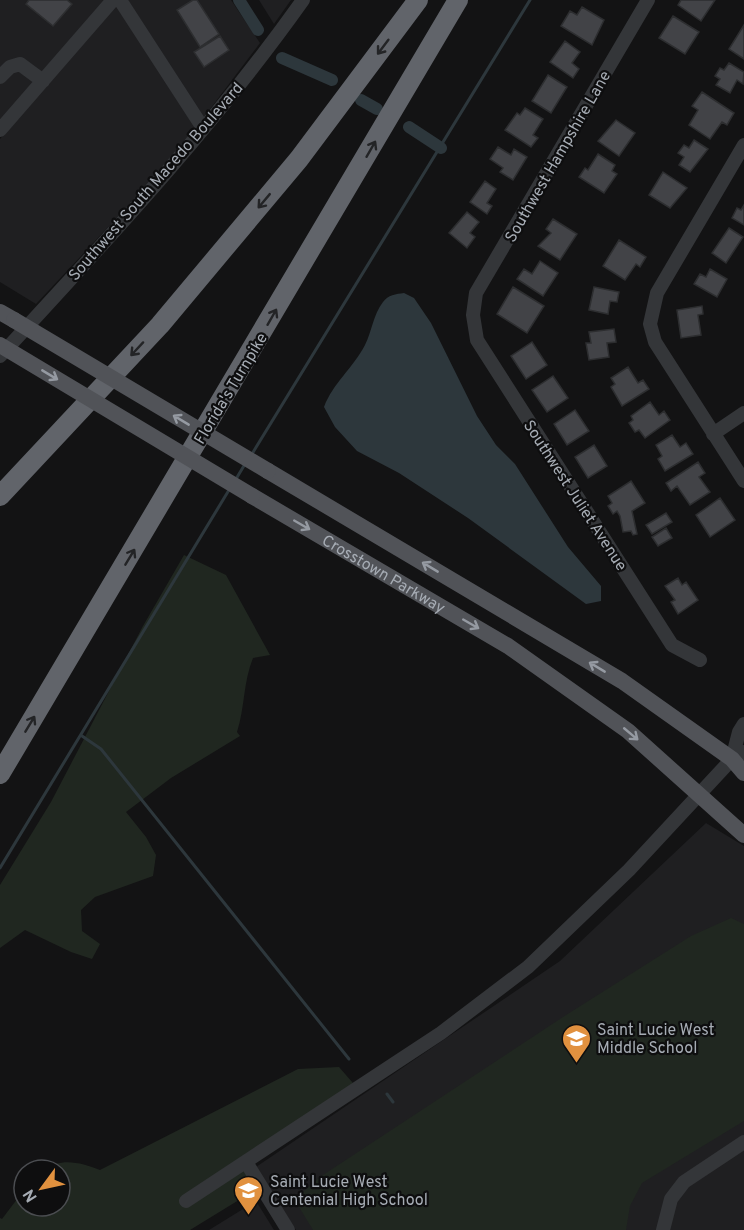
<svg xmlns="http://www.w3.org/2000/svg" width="744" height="1230" viewBox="0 0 744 1230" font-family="Overpass,sans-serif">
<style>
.built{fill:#1f1f21}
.green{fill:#202720}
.water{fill:#2d373c}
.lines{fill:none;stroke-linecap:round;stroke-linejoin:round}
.stream{stroke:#2d373c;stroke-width:3}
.canal{stroke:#2d373c;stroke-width:12}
.building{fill:#424347;stroke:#2d2e30;stroke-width:1.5}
.minor{stroke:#343639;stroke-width:14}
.major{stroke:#515358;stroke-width:16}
.highway{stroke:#61646a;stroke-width:20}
.major-bridge{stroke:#515358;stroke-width:16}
.oneway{stroke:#232426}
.oneway2{stroke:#959aa2}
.labels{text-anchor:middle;stroke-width:4.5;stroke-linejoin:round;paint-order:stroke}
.street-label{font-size:16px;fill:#a6acb4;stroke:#0e0e0f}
.poi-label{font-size:16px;fill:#a6acb4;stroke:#0e0e0f;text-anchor:start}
</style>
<rect width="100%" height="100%" fill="#131314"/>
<path class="built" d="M0,0h105l-105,121z
M128,0h103l29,43 -56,74z
M259,0h32l-17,24z
M116,5l80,123 -25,32 -135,144 -36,-22v-143z
M706,823l38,23v384h-448l-40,-63 304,-206z
M256,1201l18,29h-65z"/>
<path class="green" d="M184,555l42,20 44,80 -17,3c-10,25 -8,49 -16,74l3,4 -69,42 -45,34 20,25 10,18 -3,21 -58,21 -14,13 1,21 18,13 -8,15 -21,-7 -46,-22 -25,18v-63l51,-83 92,-176z
M731,918l13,6v197l-102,62 -12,23 -4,24h-313l-14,-23 -2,-10 23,-20 243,-160 128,-81z
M339,1067l20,23 -108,74 9,23 -70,43h-190v-12l2,1 22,-29v16h36v-36h-16c18,-13 37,-7 56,0l198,-101z"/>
<path class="water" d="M404,293l10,5 17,25 46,93 19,29 19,19 53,83 33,39v15l-15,3 -118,-86 -69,-45 -42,-22 -22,-24 -11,-20c9,-24 29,-39 41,-62 7,-14 8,-30 18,-43 5,-7 13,-8 21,-9z"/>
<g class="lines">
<path class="stream" d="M252,454l278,-454
M236,479l9,-15
M82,736l19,13 248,310
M0,868l229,-378
M387,1094l6,8"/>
<path class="canal" d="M239,0l19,30
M282,58l50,22
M361,100l16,9
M409,127l32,21"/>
</g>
<path class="building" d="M29,0h38l5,4 -19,22 -27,-22z
M193,0h4l22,34 -19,13 -23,-37z
M681,0h34l-14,21 -23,-16z
M582,7l22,13 -12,25 -31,-19 9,-15 7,4z
M673,16l26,16 -14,22 -26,-16z
M744,25v34l-15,-10z
M220,36l9,14 -25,17 -10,-15z
M565,41l15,11 -8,11 7,6 -6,9 -23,-16z
M729,63l15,9 -1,12 -6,-4 -7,13 -14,-8 4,-6 -5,-3 5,-8 4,2z
M548,75l19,12 -16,26 -19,-12z
M702,92l32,21 -7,12 -5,-3 -12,17 -21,-14 9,-15 -6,-4z
M525,108l18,11 -10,16 5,3 -7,9 -26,-17 12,-17 3,2z
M616,120l19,13 -16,23 -21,-15z
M694,140l14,9 -18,23 -11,-7 5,-8 -6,-4 6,-8 5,3z
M498,147l13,8 3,-6 13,8 -14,23 -13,-8 3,-4 -13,-9z
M598,154l17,11 -3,6 5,3 -13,19 -25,-16 6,-9 3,2z
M663,172l24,16 -17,20 -21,-13z
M485,181l11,8 -9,14 5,3 -5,8 -17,-12z
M744,205v20l-12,-7 5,-10 4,2z
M467,212l12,10 -9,11 5,4 -8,11 -18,-15z
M553,219l24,15 -17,26 -22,-14 13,-13 -5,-4z
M729,228l14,9 -17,26 -14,-10z
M619,240l27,17 -6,10 -4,-3 -11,16 -22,-14z
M540,261l18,12 -15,23 -26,-17 7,-10 8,5z
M710,269l17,10 -10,18 -23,-13 6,-10 6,3z
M513,287l31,19 -17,27 -30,-19z
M594,287l25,5 -2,10 -7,-1 -2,13 -19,-4z
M702,306l1,8 -5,1 3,20 -20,3 -4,-28z
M614,329l2,13 -9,1 2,14 -20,3 -3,-17h5l-2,-11z
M532,342l15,23 -21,14 -15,-23z
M628,367l10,16 5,-3 6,9 -27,17 -11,-19 4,-3 -4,-6z
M553,376l15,22 -21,14 -15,-22z
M650,402l9,13 5,-4 6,9 -25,18 -6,-8 -4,2 -6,-9 4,-3 -2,-4z
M575,410l14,21 -22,14 -13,-21z
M672,435l8,12 6,-4 7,11 -28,17 -7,-12 4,-3 -6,-11z
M594,445l13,21 -19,12 -13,-21z
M698,462l7,11 -6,4 11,15 -20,13 -13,-19 -6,5 -5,-8z
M631,481l14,22 -13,8 5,23 -4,1 -2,-4 -8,1 -3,-16 -3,-5 -4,3 -5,-8 4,-3 -4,-7z
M720,498l15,22 -25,17 -14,-22z
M666,513l6,9 -20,12 -6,-9z
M666,528l6,10 -14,8 -6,-9z
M678,578l4,7 4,-3 12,18 -20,14 -7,-12 4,-2 -10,-14z"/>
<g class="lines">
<path class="minor" d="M120,0l83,128
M648,0l-172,293 -3,22 4,25 195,305 28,15
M0,77l10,-10 10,-3 23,17
M0,130l113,-130
M744,145l-87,148 -7,31 5,18 89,139
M0,356c105,-114 213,-229 303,-356
M713,434l31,-21
M732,759l7,-27 5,-8
M246,1162l42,68
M186,1201l255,-168 87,-66 101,-97 103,-111 12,-7
M663,1230l8,-31 13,-17 60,-40"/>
<g class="major">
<path d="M0,312l14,8"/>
<path d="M268,471l354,210 110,78 12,14"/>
<path id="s1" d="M252,496l256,150 120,85 116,104"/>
</g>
<path class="highway" d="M0,496l160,-171 139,-166 119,-159
M0,774l458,-774"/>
<path class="major-bridge" d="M14,320l254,151
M0,345l252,151"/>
</g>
<defs><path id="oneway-shaft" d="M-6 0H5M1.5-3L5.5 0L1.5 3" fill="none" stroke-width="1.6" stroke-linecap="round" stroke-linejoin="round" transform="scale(1.5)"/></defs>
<g class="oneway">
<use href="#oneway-shaft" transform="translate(383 47) rotate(127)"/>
<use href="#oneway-shaft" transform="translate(371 149) rotate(-60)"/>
<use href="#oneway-shaft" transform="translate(264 201) rotate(130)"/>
<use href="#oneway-shaft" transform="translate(272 317) rotate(-60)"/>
<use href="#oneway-shaft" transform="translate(137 349) rotate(133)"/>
<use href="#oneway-shaft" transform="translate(130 557) rotate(-59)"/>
<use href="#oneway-shaft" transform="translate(30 724) rotate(-59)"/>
</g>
<g class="oneway2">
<use href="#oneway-shaft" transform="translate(50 375) rotate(31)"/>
<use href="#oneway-shaft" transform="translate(181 420) rotate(-149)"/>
<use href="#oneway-shaft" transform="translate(302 525) rotate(30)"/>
<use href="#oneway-shaft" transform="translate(430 567) rotate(-149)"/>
<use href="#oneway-shaft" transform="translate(471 624) rotate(30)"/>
<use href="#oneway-shaft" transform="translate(597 667) rotate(-149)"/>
<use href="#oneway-shaft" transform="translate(631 734) rotate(40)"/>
</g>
<defs>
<symbol id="school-pin" viewBox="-11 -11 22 30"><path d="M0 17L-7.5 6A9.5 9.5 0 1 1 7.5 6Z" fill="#e1913f" stroke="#0e0e0f"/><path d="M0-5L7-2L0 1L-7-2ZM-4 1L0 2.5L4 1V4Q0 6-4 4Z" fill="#fff"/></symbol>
</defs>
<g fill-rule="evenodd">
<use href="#school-pin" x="560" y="1022" width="33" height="45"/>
<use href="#school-pin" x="232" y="1174" width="33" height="45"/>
</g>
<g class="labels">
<g class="street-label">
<text transform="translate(557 156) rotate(-60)" y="6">Southwest Hampshire Lane</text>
<text transform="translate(155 181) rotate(-49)" y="6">Southwest South Macedo Boulevard</text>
<text transform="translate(230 388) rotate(-59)" y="6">Florida's Turnpike</text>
<text transform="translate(576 495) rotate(57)" y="6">Southwest Juliet Avenue</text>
<text dy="6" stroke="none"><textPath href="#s1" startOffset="153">Crosstown Parkway</textPath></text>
</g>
<g class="poi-label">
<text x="597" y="1035">Saint Lucie West<tspan x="597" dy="18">Middle School</tspan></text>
<text x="270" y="1187">Saint Lucie West<tspan x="270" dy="18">Centenial High School</tspan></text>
</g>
</g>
<g transform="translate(42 1188) rotate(237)"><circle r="28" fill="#0e0e0f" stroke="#4b4d51" stroke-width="1.5"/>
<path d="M0-4.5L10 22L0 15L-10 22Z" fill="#e1913f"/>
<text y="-9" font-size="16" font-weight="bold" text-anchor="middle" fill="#a6acb4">N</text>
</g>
</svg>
